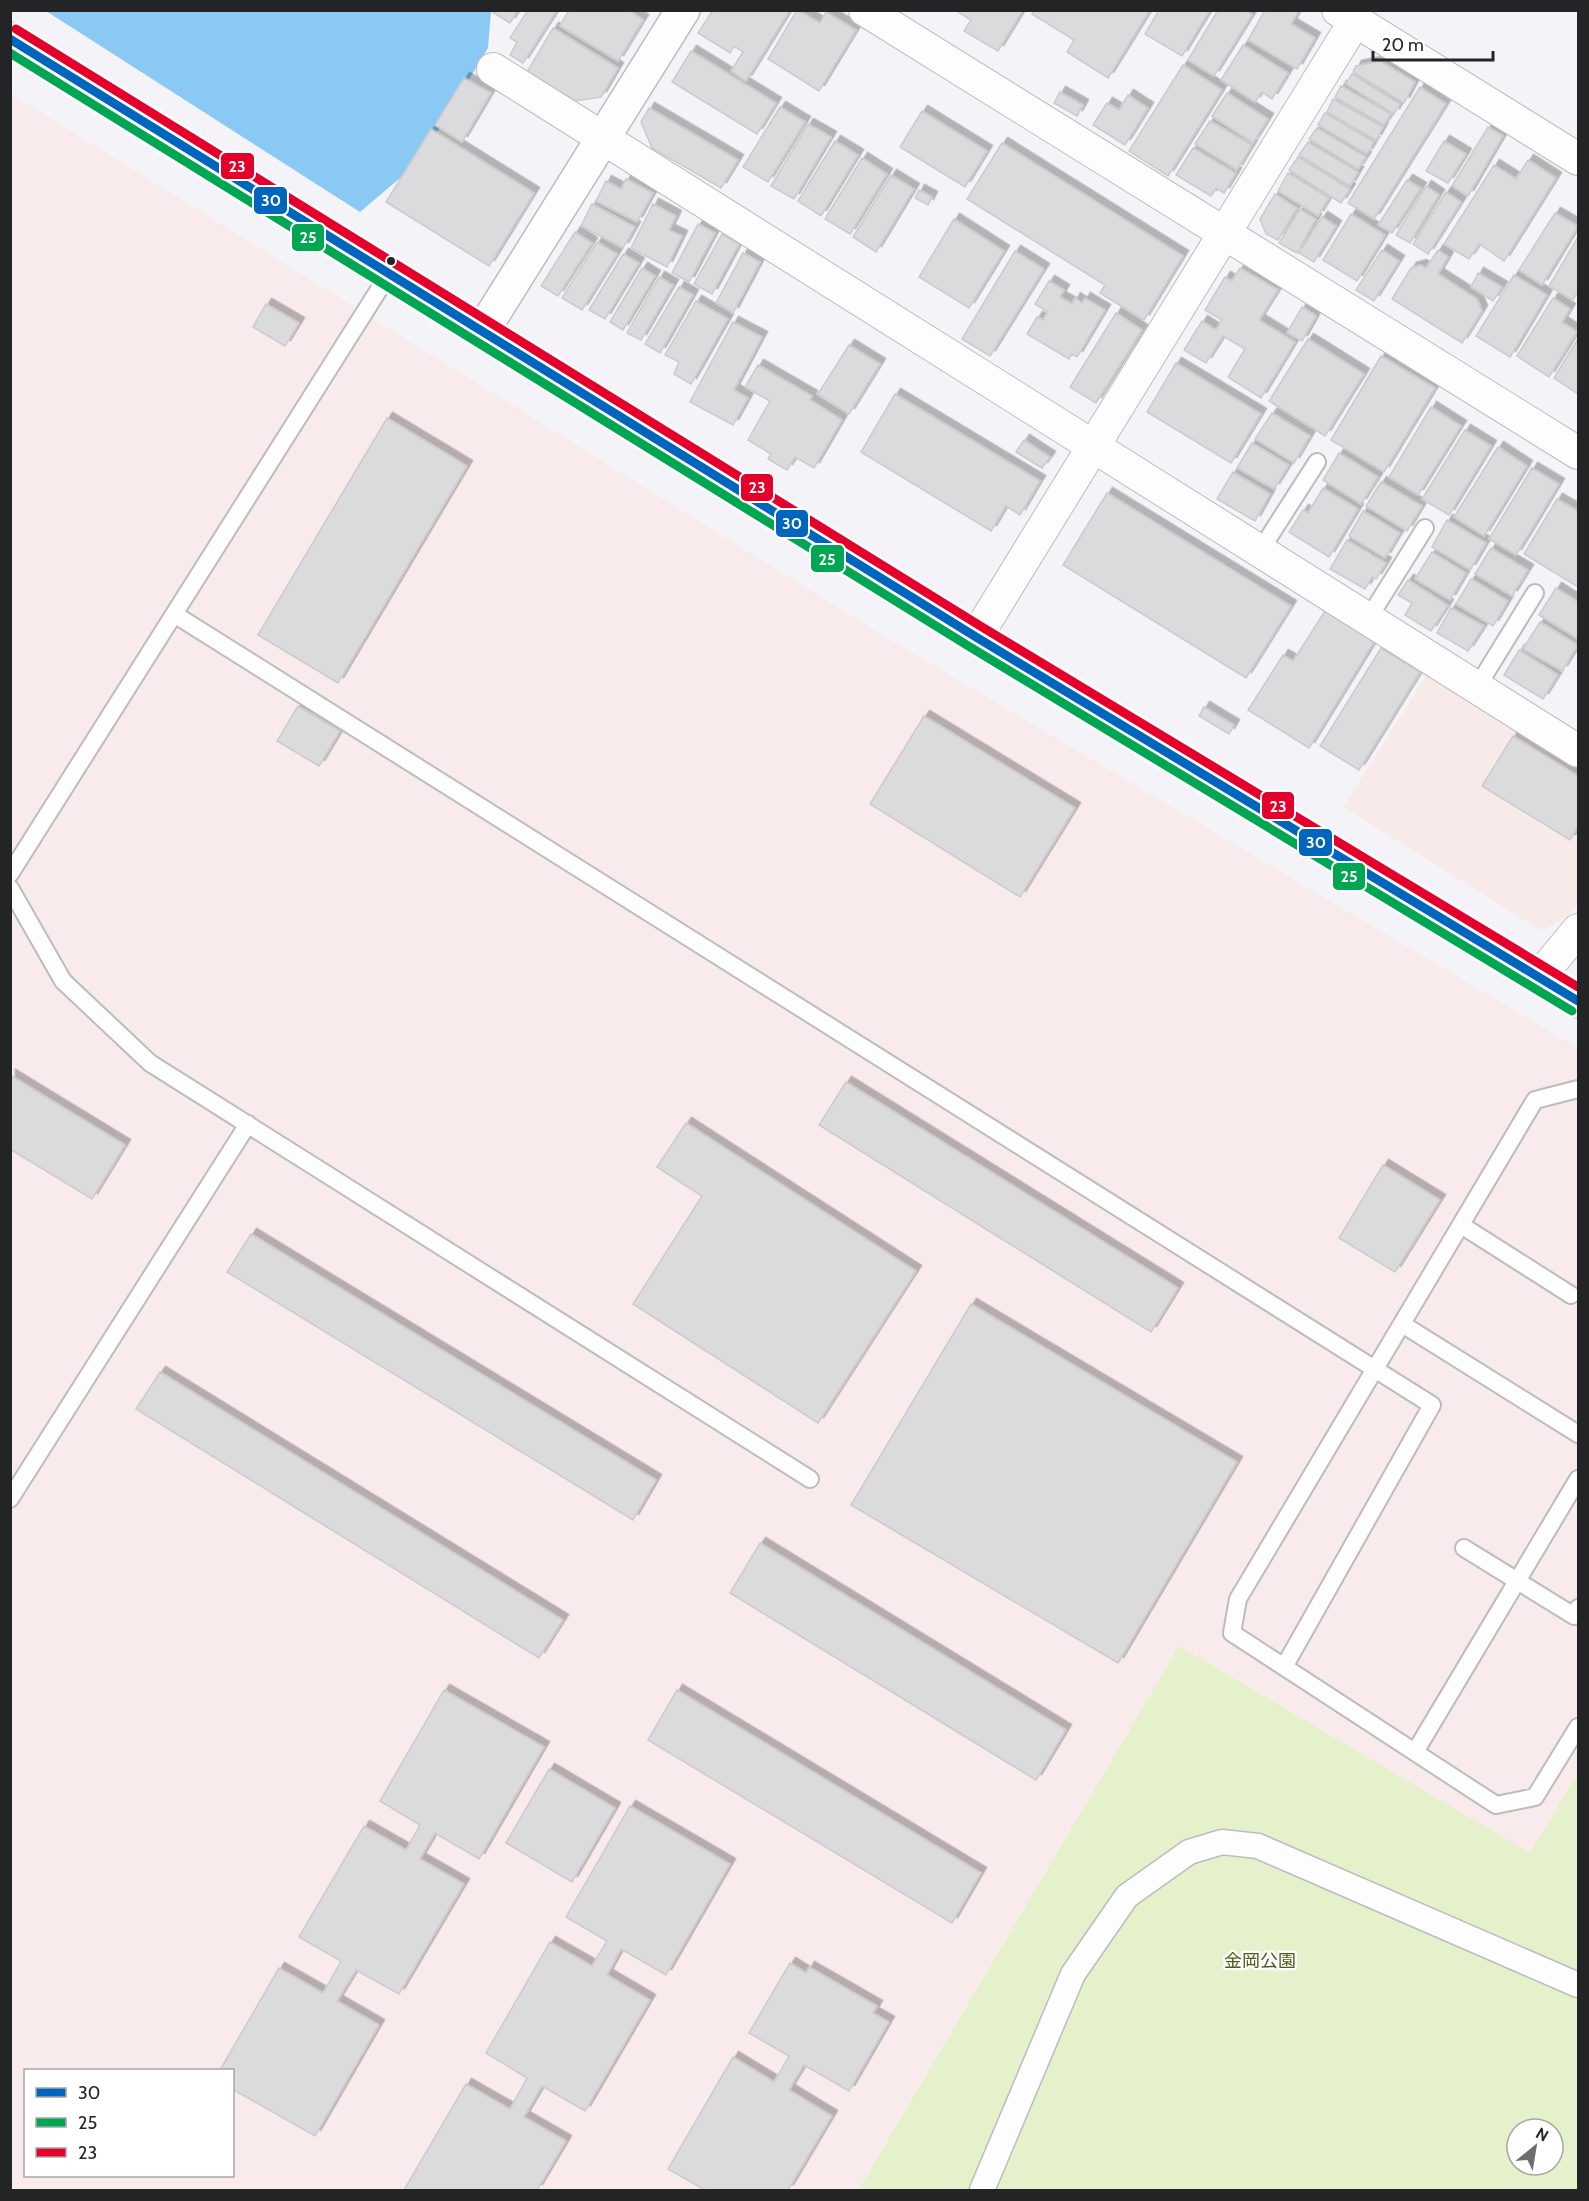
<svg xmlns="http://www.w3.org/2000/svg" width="1589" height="2201" viewBox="0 0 1589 2201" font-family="Cabin,'Noto Sans JP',sans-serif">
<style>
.commercial{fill:#f9eaea}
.education{fill:#f9eaec;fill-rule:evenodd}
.green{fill:#e4f1ca;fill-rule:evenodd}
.water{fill:#8bc9f5}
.building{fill:#dbdbde;stroke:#cbcbce;stroke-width:1.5;filter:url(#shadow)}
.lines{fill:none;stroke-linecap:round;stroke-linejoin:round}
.service-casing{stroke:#bcbcbf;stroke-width:20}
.pedestrian-casing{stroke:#bcbcbf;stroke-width:27}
.minor-casing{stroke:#bcbcbf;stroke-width:34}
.tertiary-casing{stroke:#bcbcbf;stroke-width:36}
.primary-casing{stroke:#cfcfd1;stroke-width:36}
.service{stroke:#fdfdfe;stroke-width:16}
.pedestrian{stroke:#fdfdfe;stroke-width:24}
.minor{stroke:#fdfdfe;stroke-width:32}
.tertiary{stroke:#fdfdfe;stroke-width:33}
.primary{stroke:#f6f1f0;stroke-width:33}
.bus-1-casing{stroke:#fff;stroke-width:14}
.bus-2-casing{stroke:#fff;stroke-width:14}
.bus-3-casing{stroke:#fff;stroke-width:14}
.bus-1{stroke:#0065bd;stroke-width:9}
.bus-2{stroke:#00a651;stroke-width:9}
.bus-3{stroke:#e4002b;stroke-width:9}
.bus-dot{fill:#232426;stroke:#fff;stroke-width:2}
.labels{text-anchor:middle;stroke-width:4.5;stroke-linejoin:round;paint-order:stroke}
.park-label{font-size:18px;fill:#4b5d1b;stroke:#fff}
.line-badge{stroke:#fff;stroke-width:2}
.badge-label{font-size:16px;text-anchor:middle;font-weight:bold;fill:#fff}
</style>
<defs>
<filter id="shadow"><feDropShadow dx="5.5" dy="-5.5" stdDeviation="0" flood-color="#0004"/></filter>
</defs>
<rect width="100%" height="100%" fill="#f4f4f8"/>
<path class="commercial" d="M1428,673l150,96v134l-13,16 -25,11 -197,-123z"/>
<path class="education" d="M10,93l874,543 694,412v725l-48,80 -351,-207 -322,544h-846zM26,2070h206v106h-206z"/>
<path class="green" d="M1179,1646l351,207 48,-80v417h-720zM1517,2129h36v36h-36z"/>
<path class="water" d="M46,11h445l-3,37 -69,114 -59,50z"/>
<path class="building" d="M489,10h29l-8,13z
M528,10h29l-34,53 -13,-8 7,-13 -7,-4z
M569,10h59l15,10 -25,41 -58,-35z
M713,10h77l-44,71 -15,-10 12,-19 -9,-6 -4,7 -32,-20z
M797,10l23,13 6,-11 30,18 -37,61 -51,-32z
M955,10h68l-25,41 -34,-20 7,-11z
M1035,10h115l-42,68 -41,-26 7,-12 -42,-26z
M1159,10h51l-28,46 -37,-22z
M1218,10h27l7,5 -38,61 -26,-16z
M1265,10h31l2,2 -7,12 24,14 -18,31 -49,-29z
M553,28l65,40 -17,29 -26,4 -48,-29z
M1243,45l45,28 -16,26 -10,-7 -7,10 -34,-22z
M691,51l85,52 -19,31 -85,-52z
M1380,61l35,21 -11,21 -51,-31 3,-6z
M1183,65l39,25 -54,86 -39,-25z
M1352,74l48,30 -6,10 -48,-30z
M464,78l27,15 -29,49 -27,-17z
M1341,86l50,28 -7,11 -49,-28z
M1420,87l26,17 -72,115 -26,-16z
M1060,92l23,13 -6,11 -23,-13z
M1227,93l41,26 -15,24 -41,-27z
M1128,95l20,13 -23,37 -32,-20 14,-22 12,7z
M1333,99l50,28 -7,13 -49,-28z
M780,107l25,15 -37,60 -25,-15z
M649,108l89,52 -17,28 -69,-40 -11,-26z
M922,111l65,40 -22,36 -65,-40z
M1325,113l49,29 -7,12 -49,-29z
M1210,121l42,24 -15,25 -42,-26z
M808,124l23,13 -37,62 -23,-13z
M1488,127l15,9 -35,60 -16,-10z
M1317,128l49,29 -8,12 -49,-30z
M431,129l103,64 -45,73 -103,-64z
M835,141l23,14 -37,61 -23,-15z
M1444,141l22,13 -18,29 -22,-12z
M1308,142l50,30 -8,14 -51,-31z
M1002,143l181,113 -39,64 -44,-27 5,-8 -138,-86z
M1193,148l43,25 -12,20 -8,-5 -5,8 -35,-21z
M1298,157l52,32 -9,14 -52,-33z
M862,158l25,16 -37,60 -25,-15z
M1528,160l28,18 -52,83 -25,-17 -10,15 -25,-15 50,-79 22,14z
M1288,173l41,25 -11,18 -40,-25z
M891,175l23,14 -38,63 -23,-15z
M626,179l27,14 -16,29 -41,-21 10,-20 15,8z
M1407,180l14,8 -29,45 -14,-8z
M1426,186l13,9 -29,48 -14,-8z
M919,190l13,7 -4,8 -13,-7z
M1446,192l15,10 -33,52 -15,-10z
M1275,194l22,14 -19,32 -12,-6 -6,-15z
M592,204l43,23 -12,21 -42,-22z
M653,204l23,12 -7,14 13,6 -15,31 -36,-19z
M1300,209l16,10 -19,34 -18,-10z
M1555,213l23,13 -36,59 -23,-15z
M1351,214l34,21 -28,46 -34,-21z
M1322,217l14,9 -22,36 -15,-9z
M954,219l50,32 -35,57 -50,-31z
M698,224l17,9 -26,49 -17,-9z
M575,232l17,11 -34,53 -17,-10z
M722,234l17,10 -27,50 -18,-10z
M1578,237v54l-5,9 -24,-14z
M597,242l20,12 -35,56 -20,-12z
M1382,250l17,11 -25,40 -18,-11z
M1438,250l10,7 -10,17 39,25 5,12 -20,32 -70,-44 19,-31 10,-3 5,3z
M1015,251l29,18 -54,87 -28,-17z
M743,253l17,9 -27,51 -17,-10z
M623,254l16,9 -34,56 -16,-9z
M642,268l13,8 -32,54 -13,-8z
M1240,268l38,22 -19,30 36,22 -34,56 -33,-21 17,-28 -22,-13 -17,27 -22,-13 18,-29 14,9 6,-10 -17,-10 20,-33 7,4z
M1478,273l24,14 -9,14 -22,-14z
M1514,275l33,20 -37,62 -34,-21z
M659,277l14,8 -32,55 -14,-7z
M1049,281l15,9 -4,7 12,7 3,-6 7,5 3,-5 20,12 -28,47 -5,-3 -3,5 -42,-25 10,-17 6,3 5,-8 -13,-8z
M679,287l14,8 -33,58 -15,-9z
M1553,298l17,11 -8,13 15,10 -28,45 -32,-21z
M696,301l32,18 -37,65 -17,-10 5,-12 -14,-7z
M266,304l33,19 -14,23 -32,-19z
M1302,307l14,9 -14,25 -15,-8z
M1116,313l26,17 -46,73 -26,-16z
M733,322l29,15 -28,53 14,8 -15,27 -43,-23z
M1308,339l56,35 -39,62 -56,-35z
M1578,339v55l-24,-16z
M849,345l31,19 -31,50 -31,-20z
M1381,356l54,32 -51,84 -53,-32z
M1176,363l85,51 -30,49 -84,-51z
M758,365l54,31 -2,4 32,20 -28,48 -19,-11 -8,13 -19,-11 3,-5 -23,-14 22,-39 -25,-14z
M895,394l145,87 -20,34 -14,-9 -15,25 -130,-79z
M1431,407l30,19 -43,69 -29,-18z
M1272,413l38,23 -16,27 -39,-24z
M387,418l80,48 -129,217 -80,-48z
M1465,430l26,16 -42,69 -27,-16z
M1024,440l26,17 -8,11 -26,-16z
M1252,443l37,22 -15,24 -37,-21z
M1498,447l29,19 -43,70 -30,-19z
M1339,453l39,24 -17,27 -38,-24z
M1532,468l27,16 -43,71 -27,-16z
M1233,472l37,22 -15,27 -38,-22z
M1381,482l41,24 -15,25 -41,-25z
M1323,488l35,21 -29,48 -40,-25 14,-22 5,3z
M1107,493l184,113 -45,72 -183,-113z
M1557,499l21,12v76l-54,-33z
M1363,511l37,22 -15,25 -36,-22z
M1447,520l39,23 -16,27 -38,-23z
M1347,540l39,23 -10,16 -4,-2 -7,12 -35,-20z
M1491,548l37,22 -16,26 -37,-22z
M1432,552l34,21 -16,27 -35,-21z
M1471,579l37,22 -15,25 -37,-22z
M1408,580l40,25 -17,26 -26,-16 7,-12 -14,-8z
M1556,588l22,14v37l-39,-24z
M1451,608l33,18 -16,25 -31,-18z
M1325,611l49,31 -65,106 -61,-38 35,-55 10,6z
M1540,622l38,23 -16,26 -39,-22z
M1381,648l39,24 -61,98 -39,-24z
M1519,650l39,25 -15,24 -39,-24z
M298,706l42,25 -21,35 -42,-25z
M1204,707l30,18 -5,9 -30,-18z
M924,716l151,92 -55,89 -150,-93z
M1513,736l65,40v50l-8,14 -88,-54z
M10,1075l115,70 -33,54 -82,-50z
M846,1082l332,206 -27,44 -332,-207z
M686,1123l230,148 -98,152 -185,-119 69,-108 -45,-29z
M1383,1165l57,35 -45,72 -56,-34z
M251,1234l405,246 -23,40 -406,-248z
M971,1304l266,158 -119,201 -267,-158z
M160,1372l403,248 -24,38 -403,-249z
M760,1543l306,187 -30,50 -306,-187z
M444,1690l100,57 -65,112 -44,-26 -15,26 44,25 -65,110 -43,-24 -19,31 42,24 -64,111 -83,-47v-19h-12l59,-102 44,25 18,-32 -42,-24 65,-111 42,24 14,-25 -40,-24z
M677,1690l304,183 -29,50 -304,-183z
M549,1769l66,39 -43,74 -66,-39z
M630,1806l100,58 -64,111 -45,-26 -14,26 43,25 -65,111 -43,-25 -18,31 42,24 -29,49h-133l62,-106 44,25 17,-31 -41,-25 64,-111 42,24 15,-25 -41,-24z
M790,1963l16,10 3,-6 68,39 -4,7 16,9 -40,69 -45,-26 -15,25 43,26 -44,74h-83l-37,-21 65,-112 41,25 15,-26 -40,-23z"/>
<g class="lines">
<defs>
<path id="service" d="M1260,551l57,-89
M174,614l1258,791 -148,262
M1368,619l57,-91
M1477,687l58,-94
M10,874l380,-602
M10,888l53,93 87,82 660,416
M1578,1089l-43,11 -297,499 -6,34 264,172 39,-8 43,-70
M1461,1225l110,70
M1402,1324l176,110
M10,1499l238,-375
M1464,1548l110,68 4,-8
M1415,1752l163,-273"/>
<path id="pedestrian" d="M982,2190l91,-216 54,-78 62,-44 33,-10 36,4 320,139"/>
<path id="minor" d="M865,10l713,443
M1338,10l240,149
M493,69l1085,682
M976,637l379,-616
M1539,977l39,-47"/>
<path id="tertiary" d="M483,330l200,-320"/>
<path id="primary" d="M10,39l966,598 602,364"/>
</defs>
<use href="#service" class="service-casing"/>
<use href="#pedestrian" class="pedestrian-casing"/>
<use href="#minor" class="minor-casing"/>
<use href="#tertiary" class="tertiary-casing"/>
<use href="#primary" class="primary-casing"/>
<use href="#service" class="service"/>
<use href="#pedestrian" class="pedestrian"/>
<use href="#minor" class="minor"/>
<use href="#tertiary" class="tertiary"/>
<use href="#primary" class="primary"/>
<defs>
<path id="bus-1" d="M10,39l966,598 602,364"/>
<path id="bus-2" d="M10,53l960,594 602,364"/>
<path id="bus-3" d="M16,29l966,598 596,360"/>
</defs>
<use href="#bus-1" class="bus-1-casing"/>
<use href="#bus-2" class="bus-2-casing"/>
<use href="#bus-3" class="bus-3-casing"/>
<use href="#bus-1" class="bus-1"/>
<use href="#bus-2" class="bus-2"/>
<use href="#bus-3" class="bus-3"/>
</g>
<circle class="bus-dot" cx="391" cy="261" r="5"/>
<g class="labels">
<g class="park-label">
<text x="1260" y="1967">金岡公園</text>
</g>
</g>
<g class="line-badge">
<rect x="220" y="152" width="35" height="28" rx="6" fill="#e4002b"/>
<rect x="253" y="186" width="35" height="29" rx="6" fill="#0065bd"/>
<rect x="291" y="223" width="34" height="29" rx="6" fill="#00a651"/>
<rect x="740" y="473" width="34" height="29" rx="6" fill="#e4002b"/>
<rect x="775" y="509" width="34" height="29" rx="6" fill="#0065bd"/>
<rect x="810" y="544" width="35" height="29" rx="6" fill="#00a651"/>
<rect x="1261" y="791" width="34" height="29" rx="6" fill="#e4002b"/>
<rect x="1298" y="828" width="35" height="29" rx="6" fill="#0065bd"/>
<rect x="1332" y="862" width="34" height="29" rx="6" fill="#00a651"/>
</g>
<g class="badge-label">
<text x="237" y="172">23</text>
<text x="271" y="206">30</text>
<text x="308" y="243">25</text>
<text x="757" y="493">23</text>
<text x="792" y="529">30</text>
<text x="827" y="565">25</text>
<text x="1278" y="812">23</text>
<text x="1316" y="848">30</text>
<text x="1349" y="882">25</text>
</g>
<rect width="1589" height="2201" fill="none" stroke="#232426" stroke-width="24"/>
<rect x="24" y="2069" width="210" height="108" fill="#ffffff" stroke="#a7a7a8" stroke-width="1.5"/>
<rect x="36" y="2088" width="30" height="9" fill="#0065bd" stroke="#a7a7a8" stroke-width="1.5"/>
<text x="78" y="2099" font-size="18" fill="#232426">30</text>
<rect x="36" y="2118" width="30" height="9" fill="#00a651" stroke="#a7a7a8" stroke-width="1.5"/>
<text x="78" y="2129" font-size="18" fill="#232426">25</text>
<rect x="36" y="2148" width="30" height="9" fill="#e4002b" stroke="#a7a7a8" stroke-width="1.5"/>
<text x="78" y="2159" font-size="18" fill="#232426">23</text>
<g transform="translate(1535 2147) rotate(30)"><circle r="28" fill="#ffffff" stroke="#a7a7a8" stroke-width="1.5"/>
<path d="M0-4.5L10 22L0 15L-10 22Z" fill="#6c6d70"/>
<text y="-9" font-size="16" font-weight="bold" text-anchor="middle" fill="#232426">N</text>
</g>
<path d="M1373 51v9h120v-9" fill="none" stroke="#232426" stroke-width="3"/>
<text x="1382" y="51" font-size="18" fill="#232426" stroke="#ffffff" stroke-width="4.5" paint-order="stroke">20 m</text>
</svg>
